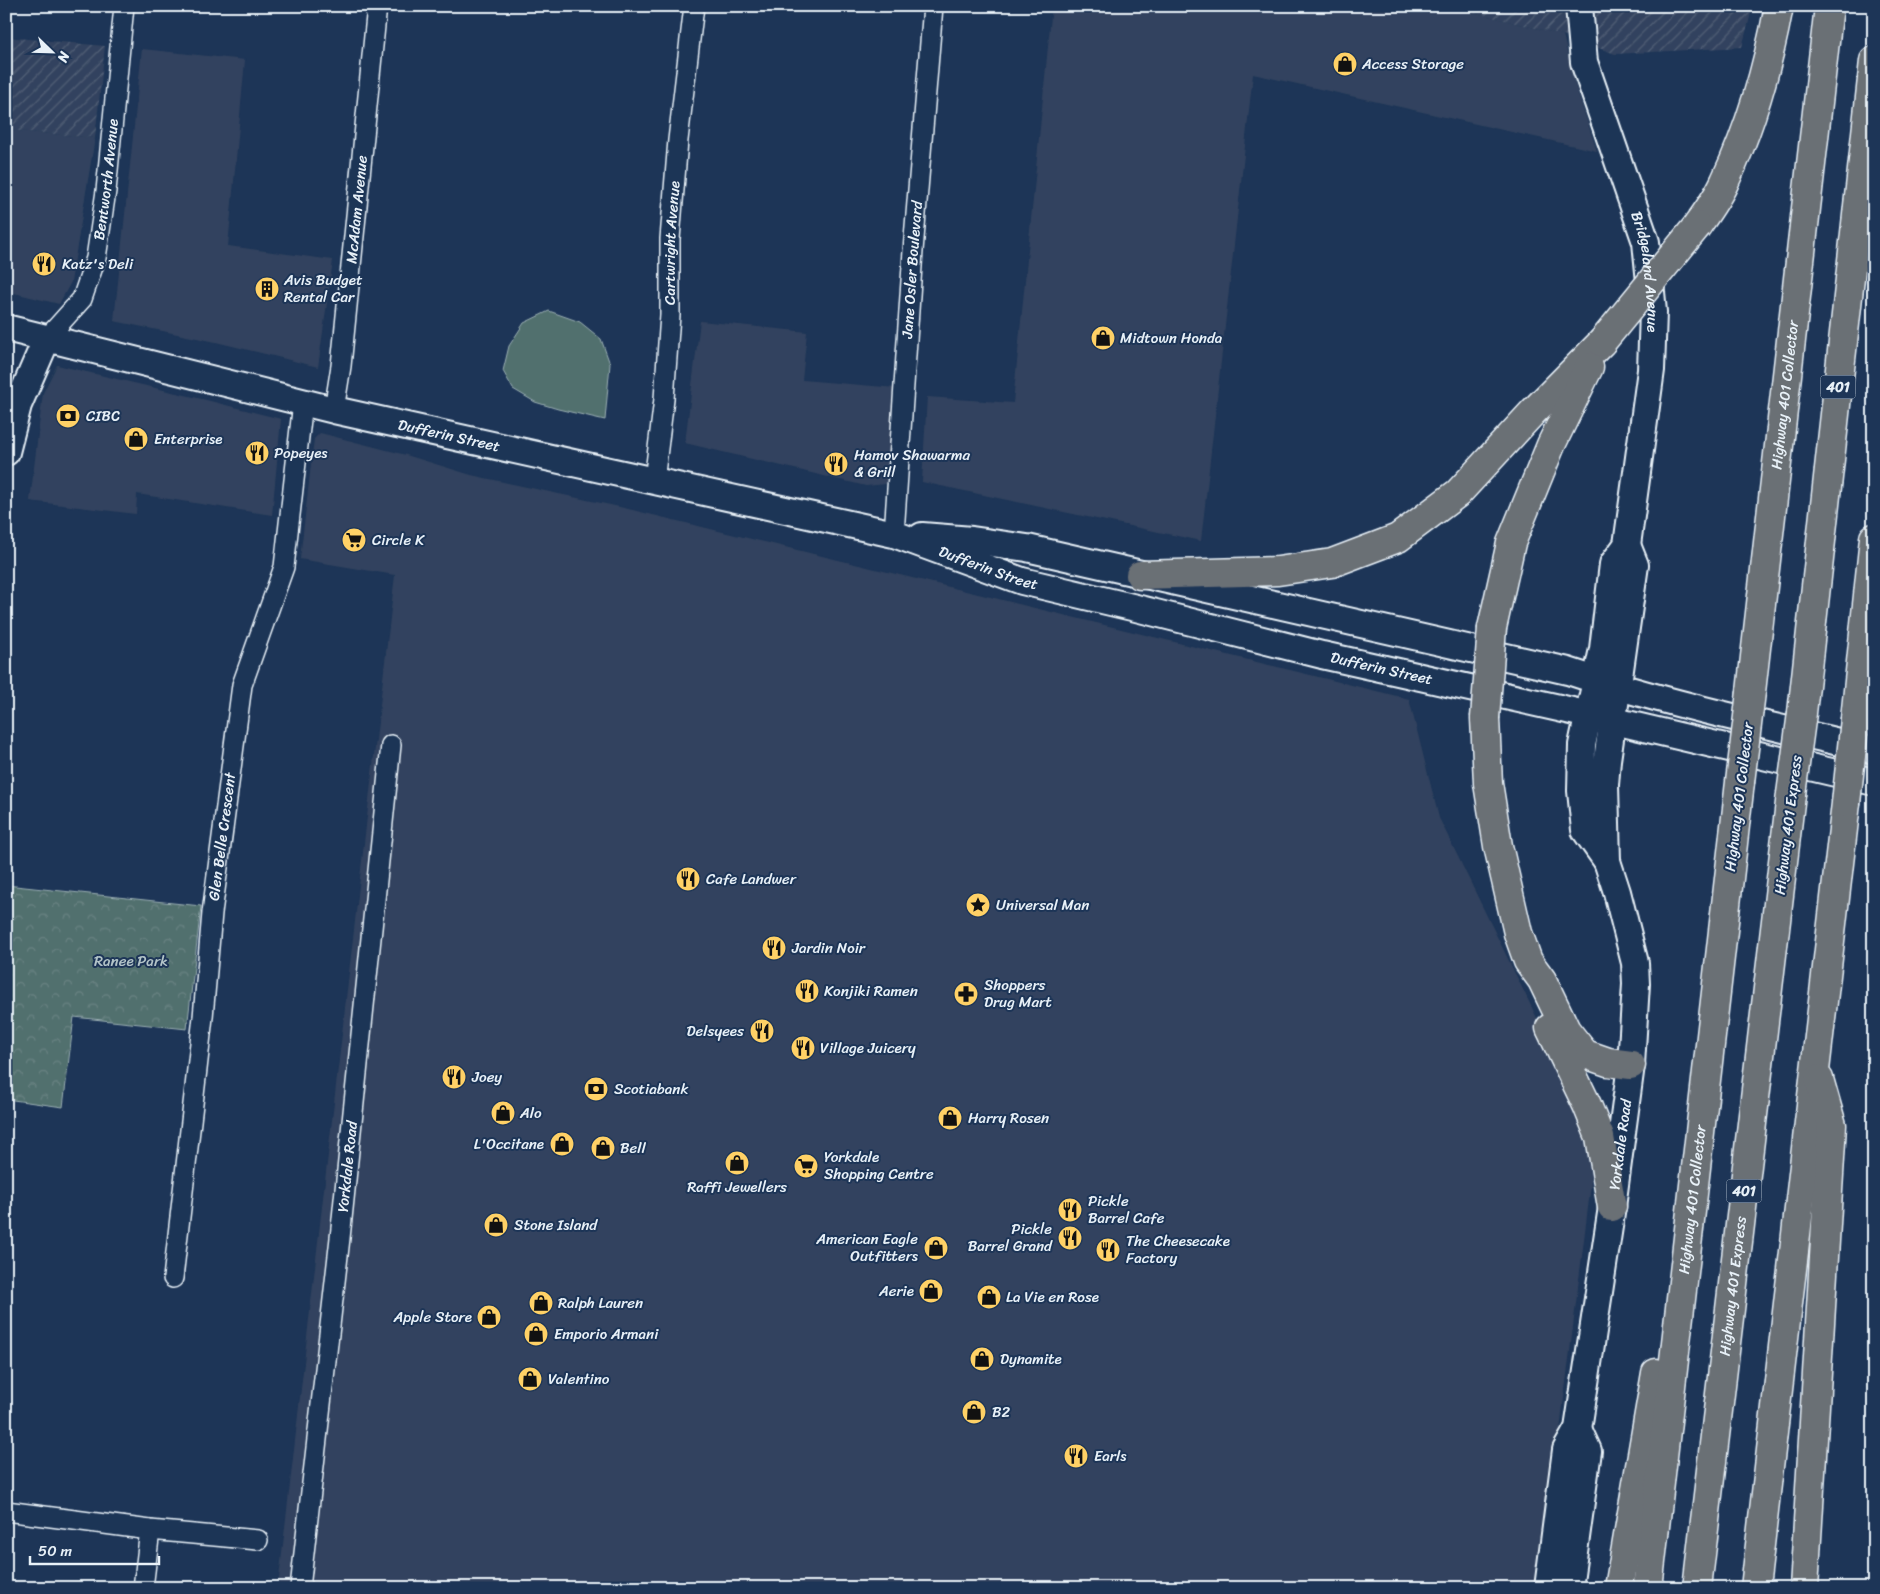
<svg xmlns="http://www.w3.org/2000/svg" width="1880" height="1594" viewBox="0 0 1880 1594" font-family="Sriracha,sans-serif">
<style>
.built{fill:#33435e}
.industrial{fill:url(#industrial-furrows)}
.grass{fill:#516f6e;stroke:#9cb0b3}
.park{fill:url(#park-crowns);stroke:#9cb0b3}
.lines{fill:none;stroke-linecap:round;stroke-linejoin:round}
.street-casing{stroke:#e8f1f8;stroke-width:22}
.secondary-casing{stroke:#e8f1f8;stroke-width:30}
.highway-casing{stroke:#e8f1f8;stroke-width:31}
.street{stroke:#1d3557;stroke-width:19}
.secondary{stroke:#1d3557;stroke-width:26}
.highway{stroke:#6b6f75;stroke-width:28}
.highway-bridge-casing{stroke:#e8f1f8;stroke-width:31;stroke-linecap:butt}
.highway-bridge{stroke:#6b6f75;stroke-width:28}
.labels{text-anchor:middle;stroke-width:4;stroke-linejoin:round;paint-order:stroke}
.shield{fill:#1d3557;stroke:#abb9c8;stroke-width:1}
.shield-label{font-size:14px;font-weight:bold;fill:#e8f1f8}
.poi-label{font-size:15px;fill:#e8f1f8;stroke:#1d3557;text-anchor:start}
.street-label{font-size:15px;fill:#e8f1f8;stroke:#1d3557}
.park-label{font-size:15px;fill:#b3c4c8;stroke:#1d3557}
</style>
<defs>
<pattern id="industrial-furrows" width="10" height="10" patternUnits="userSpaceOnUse" patternTransform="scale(1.25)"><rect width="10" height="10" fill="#33435e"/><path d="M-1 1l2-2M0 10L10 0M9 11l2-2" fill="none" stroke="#515f76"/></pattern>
<pattern id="park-crowns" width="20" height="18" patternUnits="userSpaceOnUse" patternTransform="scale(1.25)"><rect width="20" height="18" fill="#516f6e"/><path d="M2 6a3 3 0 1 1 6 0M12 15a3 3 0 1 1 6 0" fill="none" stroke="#6a8483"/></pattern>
</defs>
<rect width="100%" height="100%" fill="#1d3557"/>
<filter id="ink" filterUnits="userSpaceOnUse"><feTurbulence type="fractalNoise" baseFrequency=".02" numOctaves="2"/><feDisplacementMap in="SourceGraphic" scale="10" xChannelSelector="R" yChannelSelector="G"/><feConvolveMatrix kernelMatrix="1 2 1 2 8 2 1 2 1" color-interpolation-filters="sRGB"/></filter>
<g filter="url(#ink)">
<path class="built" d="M1052,6h396l115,29 12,49 22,67 -344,-77 -52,467 -279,-59 5,-85 86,6z
M142,49l103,11 -17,186 105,14 -15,107 -102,-25 -102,-21z
M6,130l89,8 -24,144 -12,22 -53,-13z
M700,321l107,11 -5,48 94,8 -10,96 -20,2 -181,-43z
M57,365l149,35 75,19 -9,96 -135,-21 -1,20 -106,-13 13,-108z
M320,433l86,22 65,20 153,33 785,191 30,119 141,288 12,70 -52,412h-1262l117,-1013 -95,-16 14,-120z"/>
<path class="industrial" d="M1448,6h305l-11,41 -127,7 -52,-19z
M6,37l99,9 -10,92 -89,-8z"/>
<path class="grass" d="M549,311l31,11 21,17 9,25 -5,56 -47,-11 -23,-7 -22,-13 -10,-18 6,-25 15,-23z"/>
<path class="park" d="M6,885l195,21 -14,123 -113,-12 -11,90 -57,-8z"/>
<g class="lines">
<defs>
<g id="street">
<path id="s1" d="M47,338l35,-39 14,-41 10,-67 18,-185"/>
<path id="s2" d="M334,410l7,-44 36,-360"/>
<path id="s3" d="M654,481l10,-82 6,-84v-76l8,-99 16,-134"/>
<path id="s4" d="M894,534l19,-283 20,-245"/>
<path id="s5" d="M173,1278l30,-261 9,-104 30,-228 42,-118 19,-165"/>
<path d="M6,1511l144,19 108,10"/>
<path d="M143,1588l7,-58"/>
<path id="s6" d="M300,1588l40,-350 51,-493"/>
</g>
<g id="secondary">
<path id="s7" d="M1579,6l5,56 62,180 7,70 -2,58 -24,175 -14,19 -10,85 -21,96 -1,46 4,39 22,31"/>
<path id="s8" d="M6,328l328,82 560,124 128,47 114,27 186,47 237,53 315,74"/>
<path d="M6,452l12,-47 29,-67"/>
<path d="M922,536l50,4 55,8 541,123c100,33 203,55 306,79"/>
<path id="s9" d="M1548,1588l18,-138 12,-21 34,-222 19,-142 5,-81 -1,-21 -18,-71 -10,-31 -2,-76 2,-25 28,-195 -8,-20"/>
<path d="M1569,1588l19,-137 -10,-22"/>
</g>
<g id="highway">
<path d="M1697,226c10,-14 21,-29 28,-45 26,-55 43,-115 54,-175"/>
<path d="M1140,575l138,-4 54,-8 66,-25 60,-45 75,-81 69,-70"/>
<path d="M1492,628l19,-85 40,-98 38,-78"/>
<path id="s10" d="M1751,692l78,-686"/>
<path d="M1802,713l72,-652"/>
<path d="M1485,718l3,65 10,63 20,87 10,28 14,19 24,50 19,24 23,8 23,3"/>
<path d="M1855,719l19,-181"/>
<path d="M1550,1028l37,77 13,32 12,70"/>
<path d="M1619,1588l37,-215"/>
<path id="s11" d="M1648,1588l92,-806"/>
<path id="s12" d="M1697,1588l94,-794"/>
<path d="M1755,1588l91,-785"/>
<path d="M1804,1588l28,-463 -13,-46"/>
</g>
</defs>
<use href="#street" class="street-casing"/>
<use href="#secondary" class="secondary-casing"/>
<use href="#highway" class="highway-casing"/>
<use href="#street" class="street"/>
<use href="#secondary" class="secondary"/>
<use href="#highway" class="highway"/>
<defs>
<path id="highway-bridge" d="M1602,342l95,-116
M1485,718l7,-90
M1740,782l11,-90
M1791,794l11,-81
M1846,803l9,-84"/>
</defs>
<use href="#highway-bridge" class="highway-bridge-casing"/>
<use href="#highway-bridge" class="highway-bridge"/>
</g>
</g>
<defs>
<symbol id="shop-disc" viewBox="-11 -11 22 22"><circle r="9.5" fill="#ffd166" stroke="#1d3557"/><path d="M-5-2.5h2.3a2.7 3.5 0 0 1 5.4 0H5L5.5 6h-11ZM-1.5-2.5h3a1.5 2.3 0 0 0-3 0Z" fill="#111"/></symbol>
<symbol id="restaurant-disc" viewBox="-11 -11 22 22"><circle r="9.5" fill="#ffd166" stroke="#1d3557"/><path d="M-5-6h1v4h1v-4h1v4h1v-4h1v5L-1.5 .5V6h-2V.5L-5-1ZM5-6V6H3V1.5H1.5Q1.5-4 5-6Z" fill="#111"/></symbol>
<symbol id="building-disc" viewBox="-11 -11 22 22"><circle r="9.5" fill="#ffd166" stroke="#1d3557"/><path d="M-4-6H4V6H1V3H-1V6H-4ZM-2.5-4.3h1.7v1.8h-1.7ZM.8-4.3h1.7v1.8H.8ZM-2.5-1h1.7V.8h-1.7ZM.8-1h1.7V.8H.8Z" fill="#111"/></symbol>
<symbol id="bank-disc" viewBox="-11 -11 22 22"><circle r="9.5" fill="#ffd166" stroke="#1d3557"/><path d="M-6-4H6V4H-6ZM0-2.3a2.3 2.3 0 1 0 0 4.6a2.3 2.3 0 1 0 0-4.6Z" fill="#111"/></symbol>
<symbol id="supermarket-disc" viewBox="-11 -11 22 22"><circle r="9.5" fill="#ffd166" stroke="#1d3557"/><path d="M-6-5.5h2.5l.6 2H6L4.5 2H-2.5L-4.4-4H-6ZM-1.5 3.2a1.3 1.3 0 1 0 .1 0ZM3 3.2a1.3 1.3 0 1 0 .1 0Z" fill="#111"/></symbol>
<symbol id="sight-disc" viewBox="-11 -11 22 22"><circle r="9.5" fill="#ffd166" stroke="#1d3557"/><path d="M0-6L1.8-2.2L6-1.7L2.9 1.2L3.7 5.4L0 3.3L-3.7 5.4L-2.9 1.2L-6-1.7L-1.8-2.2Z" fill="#111"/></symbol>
<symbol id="pharmacy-disc" viewBox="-11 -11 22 22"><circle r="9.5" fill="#ffd166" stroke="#1d3557"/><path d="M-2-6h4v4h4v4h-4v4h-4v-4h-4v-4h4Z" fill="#111"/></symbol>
</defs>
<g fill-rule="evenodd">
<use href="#shop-disc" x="1331" y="50" width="28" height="28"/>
<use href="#restaurant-disc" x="30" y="250" width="28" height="28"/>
<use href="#building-disc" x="253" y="275" width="28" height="28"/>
<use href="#shop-disc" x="1089" y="324" width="28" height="28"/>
<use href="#bank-disc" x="54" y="402" width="28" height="28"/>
<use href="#shop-disc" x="122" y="425" width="28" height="28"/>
<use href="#restaurant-disc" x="243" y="439" width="28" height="28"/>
<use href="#restaurant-disc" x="822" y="450" width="28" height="28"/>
<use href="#supermarket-disc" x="340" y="526" width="28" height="28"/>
<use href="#restaurant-disc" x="674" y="865" width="28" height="28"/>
<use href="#sight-disc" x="964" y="891" width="28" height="28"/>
<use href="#restaurant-disc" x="760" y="934" width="28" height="28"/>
<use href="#restaurant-disc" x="793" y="977" width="28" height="28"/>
<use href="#pharmacy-disc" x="952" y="980" width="28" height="28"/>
<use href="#restaurant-disc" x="748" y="1017" width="28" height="28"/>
<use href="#restaurant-disc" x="789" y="1034" width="28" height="28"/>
<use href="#restaurant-disc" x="440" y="1063" width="28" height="28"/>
<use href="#bank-disc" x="582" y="1075" width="28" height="28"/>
<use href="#shop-disc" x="489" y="1099" width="28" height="28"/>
<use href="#shop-disc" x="936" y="1104" width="28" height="28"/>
<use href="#shop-disc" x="548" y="1130" width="28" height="28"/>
<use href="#shop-disc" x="589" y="1134" width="28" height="28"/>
<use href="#shop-disc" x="723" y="1149" width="28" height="28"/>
<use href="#supermarket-disc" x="792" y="1152" width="28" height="28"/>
<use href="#restaurant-disc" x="1056" y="1196" width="28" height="28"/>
<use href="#shop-disc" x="482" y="1211" width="28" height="28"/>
<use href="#restaurant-disc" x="1056" y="1224" width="28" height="28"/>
<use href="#shop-disc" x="922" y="1234" width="28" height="28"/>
<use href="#restaurant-disc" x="1094" y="1236" width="28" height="28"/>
<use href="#shop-disc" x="917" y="1277" width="28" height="28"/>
<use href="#shop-disc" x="975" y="1283" width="28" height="28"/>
<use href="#shop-disc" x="527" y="1289" width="28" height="28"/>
<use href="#shop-disc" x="475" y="1303" width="28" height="28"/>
<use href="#shop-disc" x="522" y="1320" width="28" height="28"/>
<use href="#shop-disc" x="968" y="1345" width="28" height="28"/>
<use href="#shop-disc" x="516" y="1365" width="28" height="28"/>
<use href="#shop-disc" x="960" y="1398" width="28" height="28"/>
<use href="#restaurant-disc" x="1062" y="1442" width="28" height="28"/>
</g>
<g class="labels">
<g class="shield">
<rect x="1820.5" y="375.5" width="35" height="23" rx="4"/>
<rect x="1726.5" y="1179.5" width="35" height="23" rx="4"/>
</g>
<g class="shield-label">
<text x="1838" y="392">401</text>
<text x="1744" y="1196">401</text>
</g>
<g class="poi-label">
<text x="1362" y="69">Access Storage</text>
<text x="62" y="269">Katz's Deli</text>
<text x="284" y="285">Avis Budget<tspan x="284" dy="17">Rental Car</tspan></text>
<text x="1120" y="343">Midtown Honda</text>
<text x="86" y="421">CIBC</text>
<text x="154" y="444">Enterprise</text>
<text x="274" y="458">Popeyes</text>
<text x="854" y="460">Hamov Shawarma<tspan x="854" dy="17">&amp; Grill</tspan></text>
<text x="372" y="545">Circle K</text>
<text x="706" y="884">Cafe Landwer</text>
<text x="996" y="910">Universal Man</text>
<text x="792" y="953">Jardin Noir</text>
<text x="984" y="990">Shoppers<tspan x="984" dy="17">Drug Mart</tspan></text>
<text x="824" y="996">Konjiki Ramen</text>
<text x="744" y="1036" text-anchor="end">Delsyees</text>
<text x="820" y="1053">Village Juicery</text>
<text x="472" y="1082">Joey</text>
<text x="614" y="1094">Scotiabank</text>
<text x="520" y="1118">Alo</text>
<text x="968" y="1123">Harry Rosen</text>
<text x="544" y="1149" text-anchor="end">L'Occitane</text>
<text x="620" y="1153">Bell</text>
<text x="824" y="1162">Yorkdale<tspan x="824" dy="17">Shopping Centre</tspan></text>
<text x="737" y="1192" text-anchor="middle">Raffi Jewellers</text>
<text x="1088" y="1206">Pickle<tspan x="1088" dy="17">Barrel Cafe</tspan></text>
<text x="514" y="1230">Stone Island</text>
<text x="1052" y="1234" text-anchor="end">Pickle<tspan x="1052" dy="17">Barrel Grand</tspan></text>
<text x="918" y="1244" text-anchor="end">American Eagle<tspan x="918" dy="17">Outfitters</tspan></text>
<text x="1126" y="1246">The Cheesecake<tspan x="1126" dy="17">Factory</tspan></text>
<text x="914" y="1296" text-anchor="end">Aerie</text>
<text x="1006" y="1302">La Vie en Rose</text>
<text x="558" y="1308">Ralph Lauren</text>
<text x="472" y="1322" text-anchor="end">Apple Store</text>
<text x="554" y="1339">Emporio Armani</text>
<text x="1000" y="1364">Dynamite</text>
<text x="548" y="1384">Valentino</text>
<text x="992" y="1417">B2</text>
<text x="1094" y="1461">Earls</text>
</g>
<g class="street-label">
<text dy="5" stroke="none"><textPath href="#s1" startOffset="175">Bentworth Avenue</textPath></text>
<text dy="5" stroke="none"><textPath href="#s2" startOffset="202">McAdam Avenue</textPath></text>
<text dy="5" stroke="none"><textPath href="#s3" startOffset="239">Cartwright Avenue</textPath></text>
<text dy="5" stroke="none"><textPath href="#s4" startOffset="265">Jane Osler Boulevard</textPath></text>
<text dy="5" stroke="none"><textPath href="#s7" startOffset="276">Bridgeland Avenue</textPath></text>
<text dy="5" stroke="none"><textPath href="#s10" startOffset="299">Highway 401 Collector</textPath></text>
<text dy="5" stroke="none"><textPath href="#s8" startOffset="456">Dufferin Street</textPath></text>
<text dy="5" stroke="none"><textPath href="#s8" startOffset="1012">Dufferin Street</textPath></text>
<text dy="5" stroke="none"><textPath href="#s8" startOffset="1418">Dufferin Street</textPath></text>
<text transform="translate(1739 797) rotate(-83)" y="5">Highway 401 Collector</text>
<text transform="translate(1788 825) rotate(-83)" y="5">Highway 401 Express</text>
<text dy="5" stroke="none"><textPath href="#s5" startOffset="444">Glen Belle Crescent</textPath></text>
<text dy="5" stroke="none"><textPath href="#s9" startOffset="451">Yorkdale Road</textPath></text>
<text dy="5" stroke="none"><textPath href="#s6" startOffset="424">Yorkdale Road</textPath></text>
<text dy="5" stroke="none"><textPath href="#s11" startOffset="391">Highway 401 Collector</textPath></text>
<text dy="5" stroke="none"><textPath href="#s12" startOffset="304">Highway 401 Express</textPath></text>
</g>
<g class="park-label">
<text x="131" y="966">Ranee Park</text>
</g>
</g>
<rect width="1880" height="1594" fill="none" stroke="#1d3557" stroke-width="25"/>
<rect x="12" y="12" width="1855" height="1569" fill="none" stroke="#e8f1f8" stroke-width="2" filter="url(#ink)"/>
<g transform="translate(52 52) rotate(113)" stroke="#1d3557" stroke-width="4" paint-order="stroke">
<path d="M0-4L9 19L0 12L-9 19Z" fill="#e8f1f8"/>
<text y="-8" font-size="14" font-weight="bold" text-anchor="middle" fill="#e8f1f8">N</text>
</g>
<path d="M30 1556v8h129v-8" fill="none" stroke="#e8f1f8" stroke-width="2.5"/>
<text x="38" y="1556" font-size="15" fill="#e8f1f8" stroke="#1d3557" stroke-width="4" paint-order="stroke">50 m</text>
</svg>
